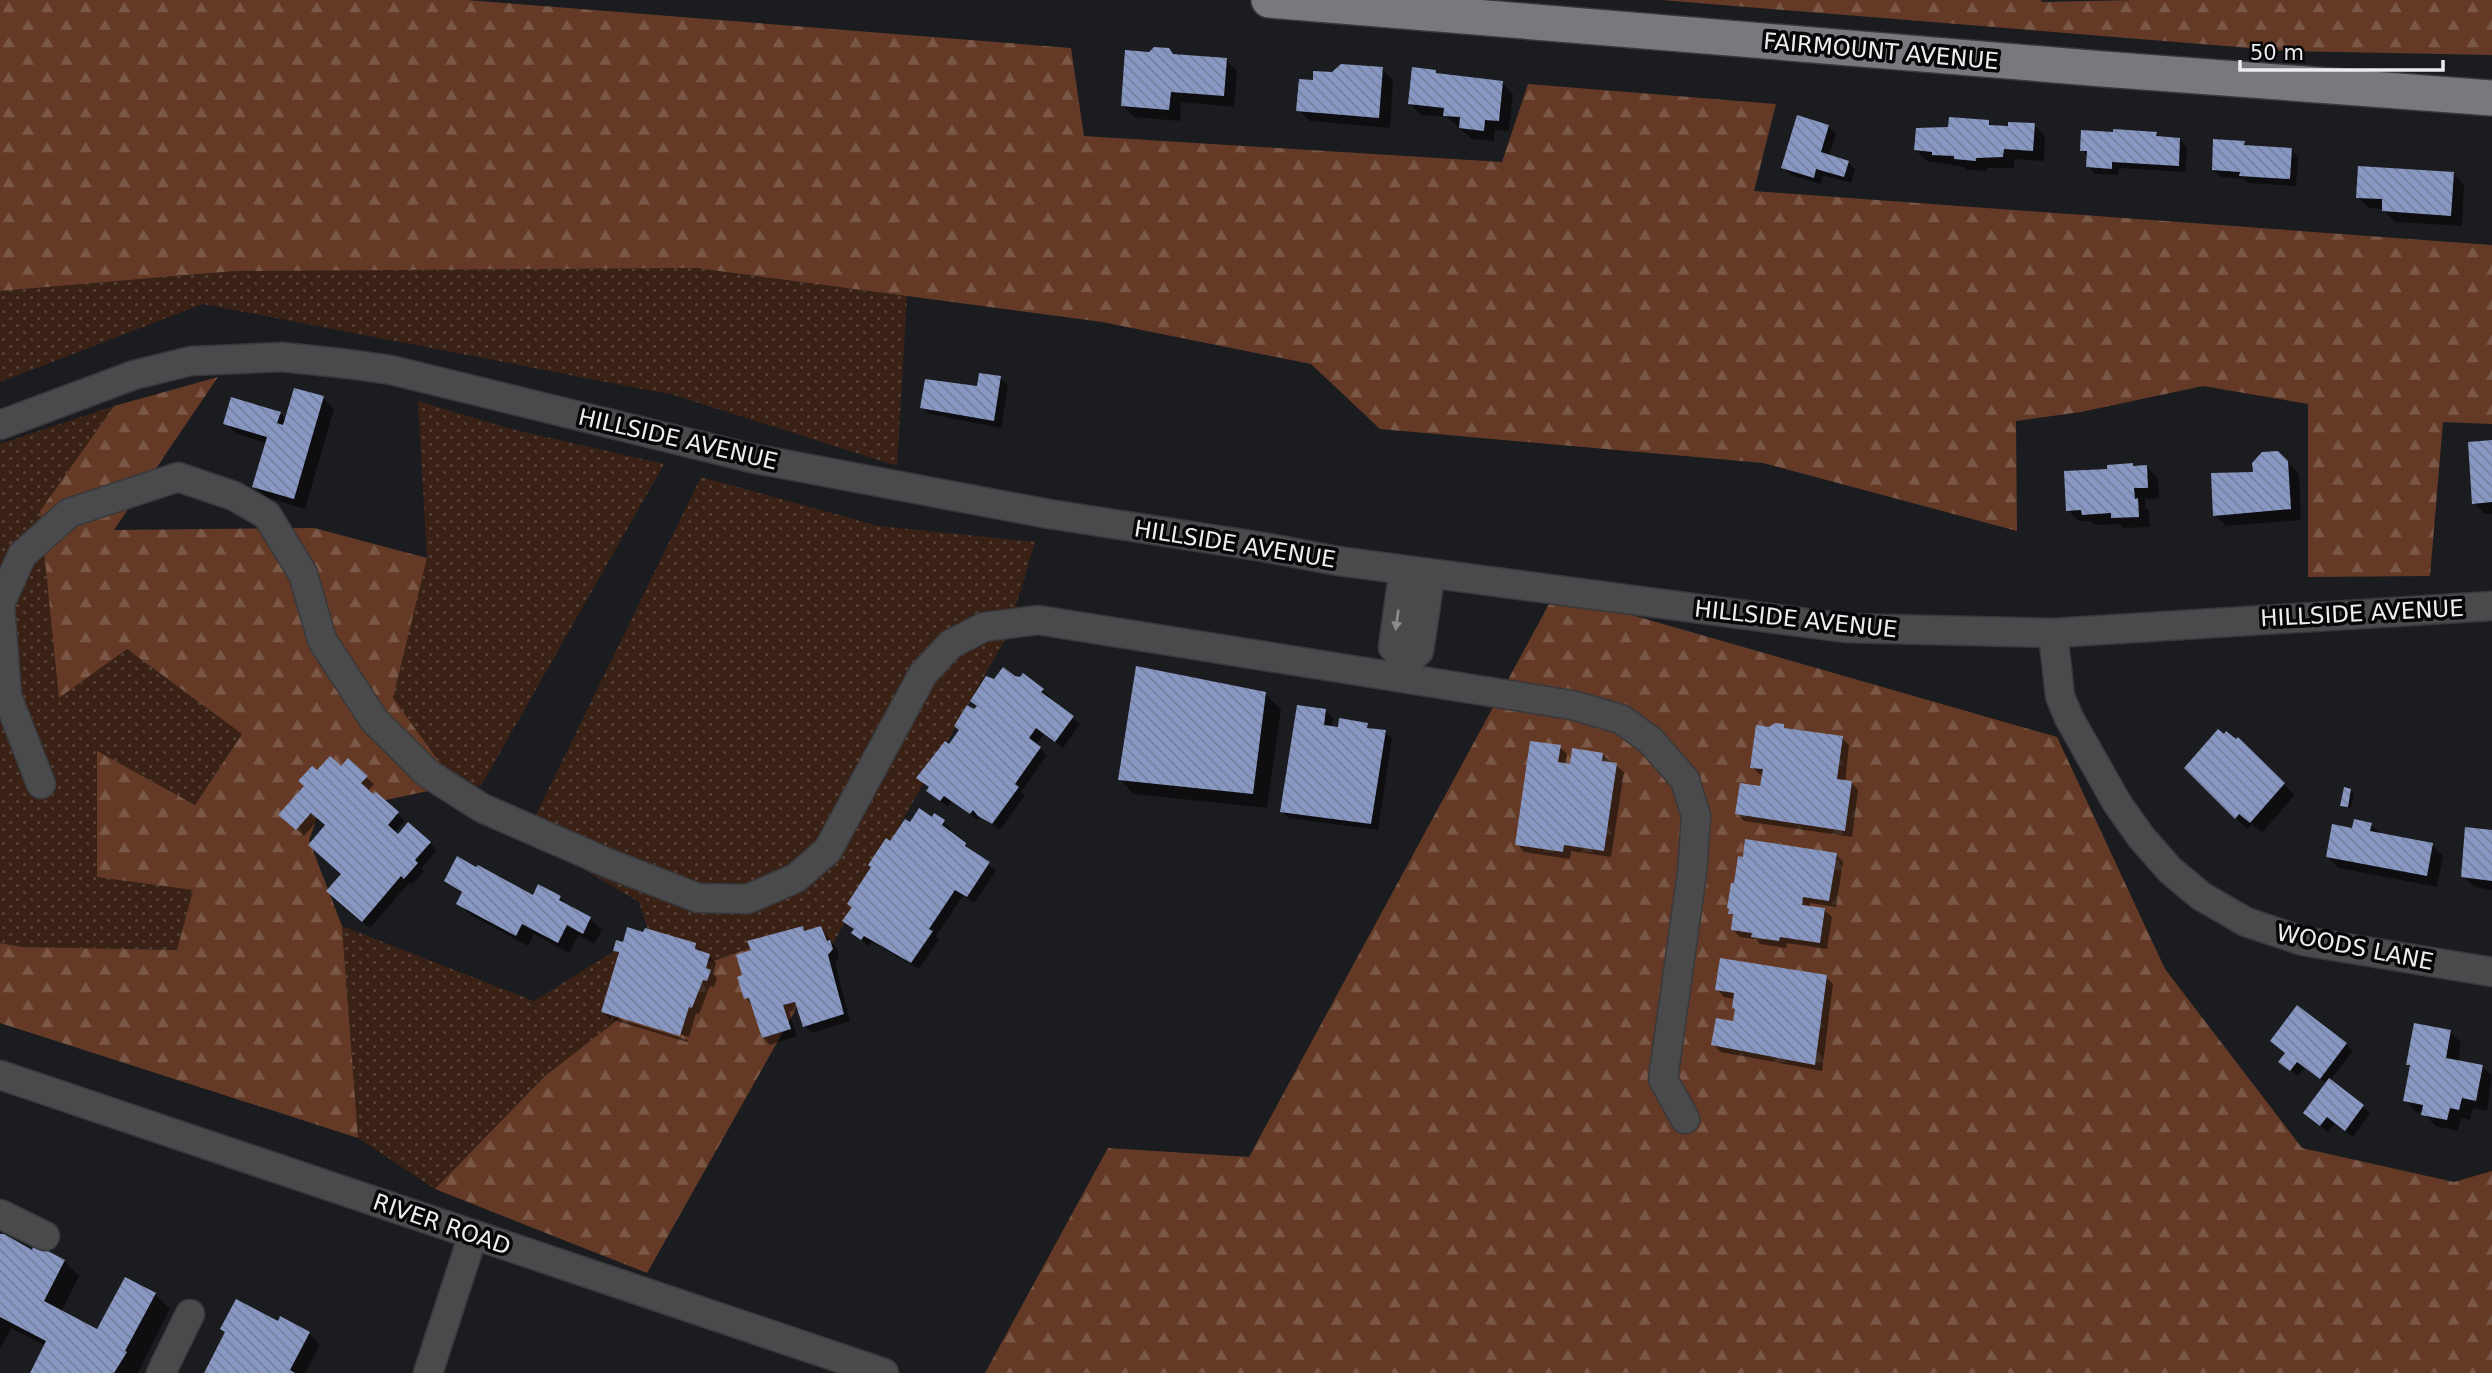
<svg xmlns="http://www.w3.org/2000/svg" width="2492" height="1373" viewBox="0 0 2492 1373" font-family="'DejaVu Sans',sans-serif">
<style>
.grass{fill:url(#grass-dots)}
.forest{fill:url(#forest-firs)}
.shadow{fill:#0007}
.building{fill:url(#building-back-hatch)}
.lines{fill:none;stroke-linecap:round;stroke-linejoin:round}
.minor-casing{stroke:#38393c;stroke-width:31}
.major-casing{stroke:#38393c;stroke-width:38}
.minor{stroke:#4a4a4c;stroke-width:28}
.major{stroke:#78797c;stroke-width:35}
.oneway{fill:#8b8b8d}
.labels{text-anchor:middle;stroke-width:7;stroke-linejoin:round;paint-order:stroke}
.street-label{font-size:23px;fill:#ecedef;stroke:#060708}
</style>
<defs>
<pattern id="grass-dots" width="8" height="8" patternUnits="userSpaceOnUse" patternTransform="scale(1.75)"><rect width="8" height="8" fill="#392116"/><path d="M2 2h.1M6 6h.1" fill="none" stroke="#564238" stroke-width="1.8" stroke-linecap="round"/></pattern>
<pattern id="forest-firs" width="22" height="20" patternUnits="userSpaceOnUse" patternTransform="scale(1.75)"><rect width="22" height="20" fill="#643a26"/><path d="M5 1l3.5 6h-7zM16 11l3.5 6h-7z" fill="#7a5746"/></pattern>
<pattern id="building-back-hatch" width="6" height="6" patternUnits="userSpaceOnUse" patternTransform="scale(1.75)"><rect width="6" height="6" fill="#8998c3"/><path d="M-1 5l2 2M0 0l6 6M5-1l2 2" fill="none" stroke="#75809e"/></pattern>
</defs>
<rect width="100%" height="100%" fill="#1b1c1f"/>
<path class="grass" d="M696,268l211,28 -10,170 -223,-71 -471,-91 -203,78v-91l235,-20z
M418,401l93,28 153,35 -183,322 -25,-1 -64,-87 35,-140z
M114,406l-74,105 20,186 67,-48 115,85 -47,71 -98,-53 96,138 -16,60 -155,-3 -22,-4v-499z
M701,477l178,49 156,16 -28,94 -180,318 -281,122 -111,113 -77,-51 -16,-212 192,75 114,-71 -9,-28 -113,-67z"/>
<path class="forest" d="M0,0h467l604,48 13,88 418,26 26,-78 248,20 -22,87 738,54v179l-49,-2 -13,154 -122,1v-173l-105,-18 -122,26 -65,9 1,110 -254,-68 -383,-34 -69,-65 -209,-42 -406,-54 -461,3 -235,20z
M1662,0h379l1,2 94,-2h356v55l-205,-4z
M218,377l-104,153 200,-2 113,30 -34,140 63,87 -70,15 -59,-9 -18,49 33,86 16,212 -358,-115v-80l22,4 155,3 16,-60 -96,-13v-126l98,54 47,-71 -115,-85 -68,49 -19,-187 74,-105z
M1555,593l502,144 108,232 137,179 152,34 38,-11v202h-1507l123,-225 141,9z
M762,944l65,10 -180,319 -212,-84 110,-113 132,-102z"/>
<path class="shadow" d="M1174,56l52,4 11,11 -3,36 -53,-5 -1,19 -46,-4 -11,-11z
M1382,69l11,11 -3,48 -80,-7 -12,-11 35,-36z
M1436,71l4,4 62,8 11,11 -4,37 -14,-1 -1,11 -22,-2 -25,-22 -26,-2 -11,-11z
M1798,117l31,10 7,7 -7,22 19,6 7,7 -4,14 -28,-8 -2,9 -30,-9 -8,-8z
M1989,122l5,5 40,-2 11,11 -1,25 -30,-2v9h-27v3l-20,-1 -3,-3 -37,-6 -11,-11 33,-21z
M2156,134l4,4 19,1 8,8 -2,25 -66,-4 -1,7 -23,-1 -7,-8 1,-9 -7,-7z
M2244,143l3,4 44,2 7,8 -2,29 -48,-3 -4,-4 -23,-2 -8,-7z
M2453,173l11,12 -2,41 -67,-4 -12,-13 -14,-1 -11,-11z
M1000,378l8,7 -7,43 -72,-14 -7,-7 56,-19z
M323,398l11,11 -29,100 -39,-12 -12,-11 13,-43 -30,-9 -12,-11 55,-10 7,7z
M2492,442v72h-7l-11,-11z
M2278,453l21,21 2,46 -75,6 -11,-11 40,-42z
M2147,467l11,11 1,20 -14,1v9l4,3 1,16 -26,1 -4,-4 -25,1 -5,-4h-11l-11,-11z
M1015,678l28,12 7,7 -2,2 32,25 -17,24 -19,-14 -8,11 11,10 -26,37 4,3 -25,35 -20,-13 -2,3 -26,-19 -4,6 -12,-9 -8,-7 2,-3 -11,-10 31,-32 45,-65z
M1265,694l16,15 -14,99 -133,-14 -15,-15z
M1326,711l7,7 -2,10 36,-3 5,5 13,2 7,7 -14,91 -89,-12 -7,-7z
M1783,726l4,4 55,8 7,7 -4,37h6l7,8 -6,47 -108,-16 -7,-8 25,-25 2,-13 -5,-1 -7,-7z
M1560,747l7,7 -1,11 6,1 31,-11 21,17 -13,85 -40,-6 -1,8 -46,-7 -7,-8z
M341,768l25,9 8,7 -6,7 6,6 2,-3 29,27 -11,12 4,4 11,-12 28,25 -16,19 3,2 -12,14 -2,-3 -40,46 -35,-30 8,-24 -16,-48 -8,-7 -15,17 -16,-14 29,-49z
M2186,768l98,16 11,11 -33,38 -10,-9 -5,5z
M2351,790l3,3 -3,16 -9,-4z
M935,815l16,14 -2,3 47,39 -22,32 -11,-7 -27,40 3,3 -20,30 -47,-27 -3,4 -15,-13 1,-3 -11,-10 46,-77 20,-19 22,-5z
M2371,825l11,10 50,10 11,11 -6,31 -98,-19 -11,-11 26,-27z
M2492,832v58l-17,-3 -12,-11z
M1836,854l7,8 -7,45 -26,-4 -1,5 15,2 8,7 -5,32 -40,-6 -1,5 -26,-4 -4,-5 -16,-2 -7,-7 2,-13 -5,-4z
M446,881l88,16 5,-10 21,11 11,10 19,11 12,11 -8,14 -15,-9 -10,18 -35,-19 -6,12 -59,-32 -11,-11 5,-8z
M802,928l5,4 14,-4 16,21 2,8 -4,6 15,58 -38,12 -7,-7 -6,-17 -10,3 8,24 -27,9 -7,-8 -10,-31 -7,-8z
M695,945l21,18 -3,11 4,4 -3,9 -4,-1 -11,28 -3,-1 -7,24 -80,-24v3l79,24 -1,2 -77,-23 -7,-8 17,-56 -5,-5z
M1826,977l7,7 -11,87 -101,-19 -8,-7 22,-22 2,-13 -2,-11 -11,-2 -7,-8z
M2450,1031l11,12 -3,19 24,4 10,10 -5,35 -14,-3 -3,12 -9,-2 -3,13 -23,-5 -11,-13 -8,-1 -11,-12 6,-33 -3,-3z
M2346,1044l7,7 -23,30 40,32 -17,24 -18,-14 -7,9 -15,-12 14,-36 -22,-17 -7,9 -17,-14z
M0,1236l32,16 32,9 15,15 -18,36 37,19 57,-37 15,15 -32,64h-106l14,-27 -35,-18 -11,21z
M278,1324l31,9 11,12 -15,28h-99z"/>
<path class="building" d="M1154,47l15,1 4,6 54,4 -3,38 -53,-4 -2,18 -48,-4 4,-56 24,2z
M1341,64l42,3 -4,51 -83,-7 3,-32 14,1v-9l19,1z
M1412,67l24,3v3l67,8 -4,40 -14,-1 -1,11 -25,-3 1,-11 -17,-1 1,-8 -36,-4z
M1797,115l32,10 -8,27 28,9 -5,16 -28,-8 -2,9 -33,-10z
M1949,117l40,3v5l19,1v-4l27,1 -2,28 -29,-2 -1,8 -27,1v3l-22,-2v-3l-22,-1v-3l-18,-2 2,-22 32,-1z
M2113,129l44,3 -1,4 24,2 -1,28 -67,-4v7l-26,-2 1,-16h-7l1,-21 32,2z
M2213,139l32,2 -1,4 48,3 -2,31 -51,-3 1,-4 -28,-2z
M2358,166l96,6 -3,44 -69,-5v-12l-26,-1z
M979,373l22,3 -7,45 -74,-13 5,-29 52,7z
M294,388l30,8 -30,103 -42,-12 15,-50 -44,-13 8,-27 50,15 -4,11 6,2z
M2492,440v62l-20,2 -4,-62z
M2278,451l10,10 3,48 -78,7 -2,-43 42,-1 -1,-9 10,-11z
M2133,463v3l14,-1 1,23h-14l1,11 3,-1 1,19 -28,1v-5l-29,2 -1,-5 -15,1 -2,-40 43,-2v-4z
M1136,666l130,26 -13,102 -135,-14z
M1003,667l12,9 5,1 3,-4 21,16 -3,3 33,24 -19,26 -19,-14 -7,10 12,9 -26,37 4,3 -27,37 -14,-8 -5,-6 -3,4 -26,-18 -4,5 -14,-10 3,-4 -13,-9 29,-37 4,3 10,-14 -5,-4 3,-5 10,-16 7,4 3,-3 -7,-5 16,-25 8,3z
M1297,705l29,4 -2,16 14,2 1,-9 29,5 -1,5 19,2 -15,94 -91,-12z
M1775,723l9,1v4l59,8 -6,43 15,2 -7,50 -110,-17 5,-31 20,3 3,-17 -13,-1 6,-43 13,2z
M2218,729l6,5 2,-3 10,8 2,-2 47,46 -35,40 -11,-9 -4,5 -51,-51z
M1530,741l31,4 -3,17 12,2 2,-16 31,5 -1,8 15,2 -13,88 -40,-6 -1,7 -48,-7z
M330,756l11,10 7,-8 20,18 -7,7 12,11 3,-2 23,20 -11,13 10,9 10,-12 23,20 -16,18 3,3 -14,16 -3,-3 -39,46 -36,-31 15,-17 -33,-29 17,-20 -14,-12 -15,17 -18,-15 26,-29 -6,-5 14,-15 5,4z
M2344,787l7,2 -3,18 -8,-1z
M919,808l13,9 2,-4 11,7 -3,5 24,18 -1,3 25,16 -23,35 -12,-7 -26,39 4,2 -22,32 -47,-27 -3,4 -10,-7 3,-4 -12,-8 10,-14 -5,-3 24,-37 -3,-2 18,-27 4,3 15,-22 5,3z
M2354,819l18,4 -2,8 63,12 -6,33 -101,-19 6,-33 20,4z
M2465,827l27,3v51l-31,-4z
M1745,839l92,14 -8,48 -26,-4 -1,8 23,3 -5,35 -40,-6 -1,4 -28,-4 1,-4 -21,-3 2,-16h-5l1,-5 -2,-1 4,-25h3l4,-27 5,1z
M457,856l19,11 2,-2 55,30 5,-11 23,12 -2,4 32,17 -8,17 -16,-9 -9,18 -36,-19 -6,12 -60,-32 6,-12 -18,-11z
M803,926l1,5 17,-5 6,15 3,-1 3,9 -5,6 16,59 -41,13 -8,-25 -12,3 8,24 -29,9 -13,-40 -5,1 -7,-22 5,-2 -6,-20 15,-5 -4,-9z
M627,927l16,5 2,-4 51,15 -1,6 15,5 -4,14 5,2 -4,11 -4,-1 -11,28 -3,-1 -9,29 -79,-24 18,-60 -6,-1 3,-11 7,2z
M1720,958l107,17 -12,90 -104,-20 5,-27 17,3 2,-12 -3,-1 2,-15 -19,-3z
M2297,1005l50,38 -27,36 -23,-17 -7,9 -12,-9 7,-9 -15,-12z
M2414,1023l37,7 -5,28 37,7 -7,36 -14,-3 -3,12 -9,-2 -3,12 -26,-5 2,-10 -20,-4 7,-36h-4z
M2329,1078l35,27 -19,26 -18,-14 -7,9 -17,-13z
M0,1234h4l28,16 2,-6 31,16 -21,41 53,28 28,-52 31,16 -31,58 2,1 -13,21h-84l16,-32 -46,-24z
M236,1299l42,22 2,-5 30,16 -20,38 5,3h-91l21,-41 -5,-3z"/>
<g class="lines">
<defs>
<path id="minor" d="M0,425l134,-50 57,-14 91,-4 67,7 42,6 360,88 298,56 214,33 75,14 508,67 207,5 439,-27
M2053,633l7,63 9,22 48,85 24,34 29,33 31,26 45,26 57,19 189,31
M1406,662l-13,-15 8,-58 15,-7
M1403,678l3,-16 13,-11 9,-60 -12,-9
M41,784l-34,-88 -7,-92 22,-49 47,-42 109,-36 56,19 33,19 36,59 19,66 52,80 53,53 55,35 128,56 88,34 50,1 48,-21 32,-28 95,-176 28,-30 33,-17 54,-7 534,85 49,14 30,22 34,39 11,36 -4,57 -29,206 22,40
M0,1075l884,298
M0,1214l45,22
M161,1373l29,-59
M428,1373l45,-138"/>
<path id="major" d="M1269,0l834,69 389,29"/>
</defs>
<use href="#minor" class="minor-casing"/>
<use href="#major" class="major-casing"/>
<use href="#minor" class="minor"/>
<use href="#major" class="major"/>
</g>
<defs><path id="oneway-solid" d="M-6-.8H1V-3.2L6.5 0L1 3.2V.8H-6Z" transform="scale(1.75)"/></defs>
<use class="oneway" href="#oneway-solid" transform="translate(1397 620) rotate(98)"/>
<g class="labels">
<g class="street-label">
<text transform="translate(1881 51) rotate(5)" y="8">FAIRMOUNT AVENUE</text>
<text transform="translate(678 439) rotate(13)" y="8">HILLSIDE AVENUE</text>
<text transform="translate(1235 544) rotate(9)" y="8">HILLSIDE AVENUE</text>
<text transform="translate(2362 613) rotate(-3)" y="8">HILLSIDE AVENUE</text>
<text transform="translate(1796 619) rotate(6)" y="8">HILLSIDE AVENUE</text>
<text transform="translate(2355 947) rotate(11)" y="8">WOODS LANE</text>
<text transform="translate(442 1224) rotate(19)" y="8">RIVER ROAD</text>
</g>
</g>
<path d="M2240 60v10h203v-10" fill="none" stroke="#ecedef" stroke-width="3.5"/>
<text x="2250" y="60" font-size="21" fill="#ecedef" stroke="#060708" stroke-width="5" paint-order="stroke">50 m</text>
</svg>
